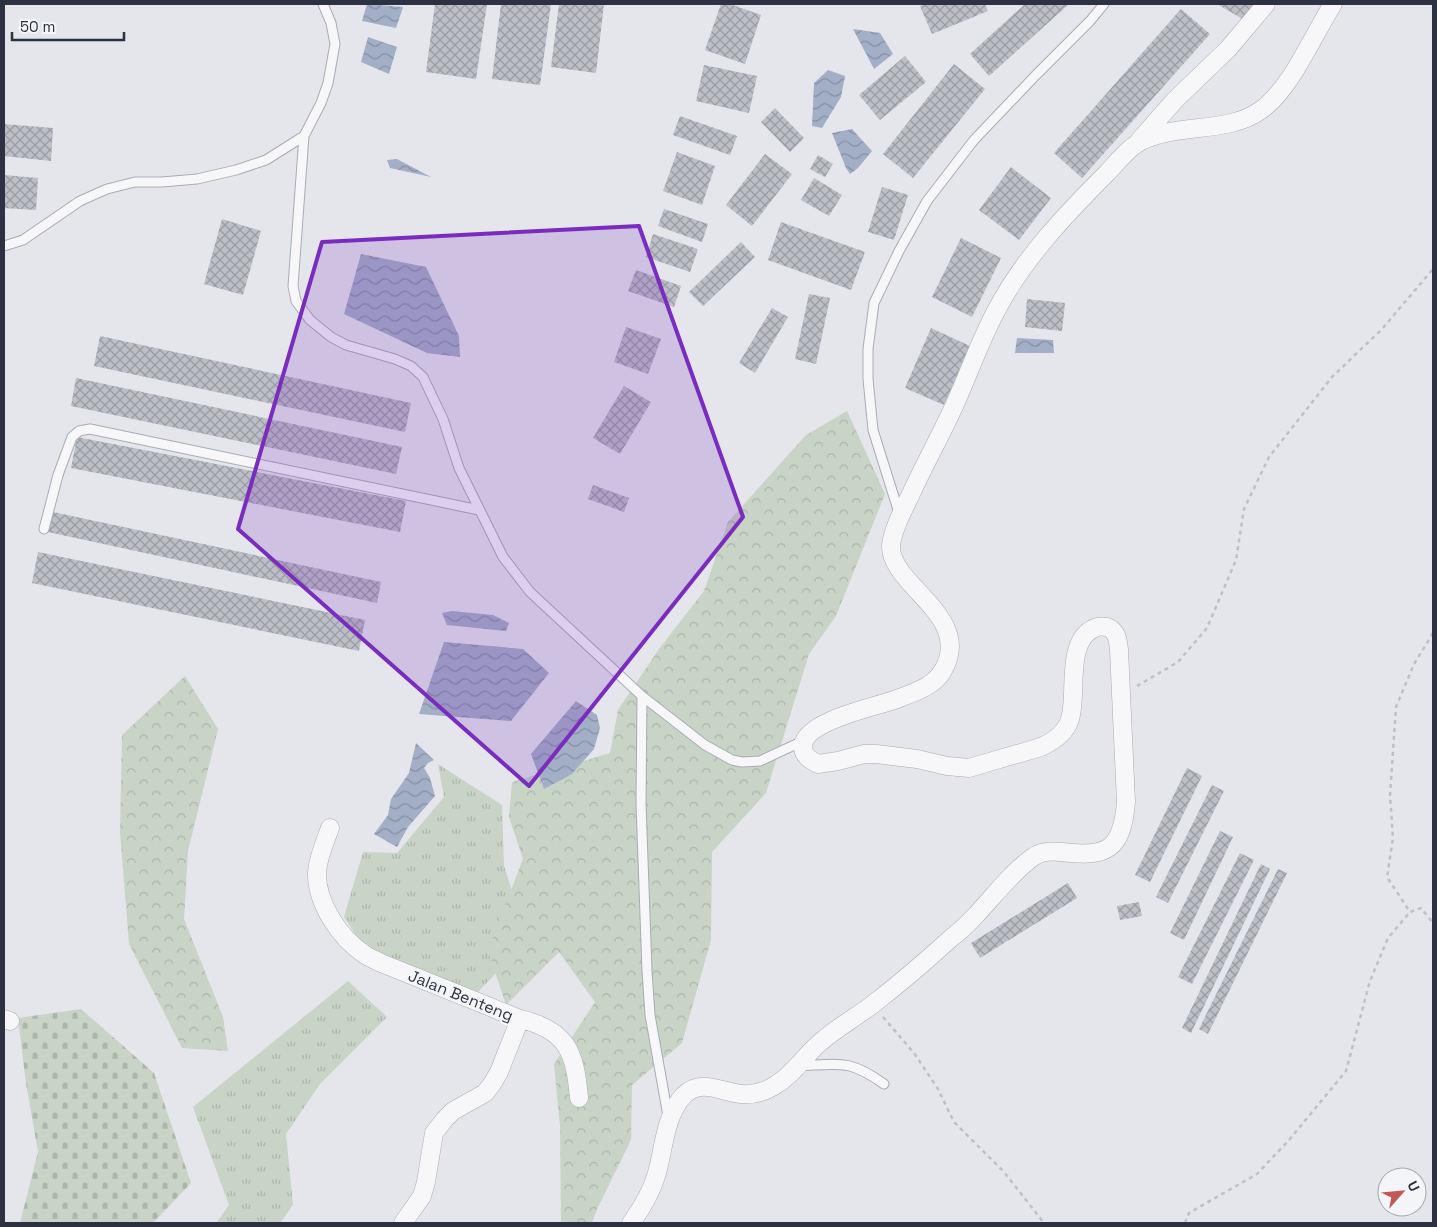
<svg xmlns="http://www.w3.org/2000/svg" width="1437" height="1227" viewBox="0 0 1437 1227" font-family="'Space Grotesk',sans-serif">
<style>
.grass{fill:url(#grass-tufts)}
.forest{fill:url(#forest-crowns)}
.cemetery{fill:url(#cemetery-stones)}
.water{fill:url(#water-waves)}
.building{fill:url(#building-cross-hatch)}
.lines{fill:none;stroke-linecap:round;stroke-linejoin:round}
.lane-casing{stroke:#a9acb5;stroke-width:11}
.street-casing{stroke:#a9acb5;stroke-width:19}
.path{stroke:#bec0c6;stroke-width:2.5;stroke-dasharray:4 4;stroke-linecap:butt}
.lane{stroke:#f7f7f9;stroke-width:9}
.street{stroke:#f7f7f9;stroke-width:18}
.marked{fill:#7b2cbf;fill-opacity:0.2;stroke:#7b2cbf;stroke-width:4;stroke-linejoin:round}
.labels{text-anchor:middle;stroke-width:4;stroke-linejoin:round;paint-order:stroke}
.street-label{font-size:16px;fill:#2d3242;stroke:#f4f5f8}
</style>
<defs>
<pattern id="grass-tufts" width="24" height="20" patternUnits="userSpaceOnUse" patternTransform="scale(1.25)"><rect width="24" height="20" fill="#c8d4c6"/><path d="M3 7l-1-3M5 7V3M7 7l1-3M15 17l-1-3M17 17v-4M19 17l1-3" fill="none" stroke="#acb6ab"/></pattern>
<pattern id="forest-crowns" width="20" height="18" patternUnits="userSpaceOnUse" patternTransform="scale(1.25)"><rect width="20" height="18" fill="#c8d4c6"/><path d="M2 6a3 3 0 1 1 6 0M12 15a3 3 0 1 1 6 0" fill="none" stroke="#acb6ab"/></pattern>
<pattern id="cemetery-stones" width="16" height="16" patternUnits="userSpaceOnUse" patternTransform="scale(1.25)"><rect width="16" height="16" fill="#c8d4c6"/><path d="M2 7V4a2 2 0 0 1 4 0v3zM10 15v-3a2 2 0 0 1 4 0v3z" fill="#acb6ab"/></pattern>
<pattern id="water-waves" width="16" height="10" patternUnits="userSpaceOnUse" patternTransform="scale(1.25)"><rect width="16" height="10" fill="#a3afc7"/><path d="M0 5q4-4 8 0t8 0" fill="none" stroke="#858fa3"/></pattern>
<pattern id="building-cross-hatch" width="8" height="8" patternUnits="userSpaceOnUse" patternTransform="scale(1.25)"><rect width="8" height="8" fill="#bcbfc7"/><path d="M0 0l8 8M0 8l8-8" fill="none" stroke="#999ca3"/></pattern>
</defs>
<rect width="100%" height="100%" fill="#e4e6eb"/>
<path class="grass" d="M438,764l64,41 2,61 11,34 -10,64 -30,31 -112,-49 -19,-29 19,-65 34,1 47,-56z
M348,981l39,36 -67,67 -34,50 7,71 -13,18h-64l13,-18 -36,-98z"/>
<path class="forest" d="M847,411l38,83 -49,122 -27,38 -43,139 -54,59 -1,88 -29,103 -50,42 -1,55 -34,69 -5,14h-31l-1,-97 -6,-62 41,-62 -36,-50 -53,53 -18,-55 35,-91 -14,-42 3,-35 98,-29 8,-43 41,-61 45,-58 24,-69 78,-87z
M185,676l33,53 -30,122 -4,68 39,98 5,34 -46,-3 -53,-104 -9,-112 2,-97z"/>
<path class="cemetery" d="M81,1009l73,64 37,110 -38,40h-133l18,-71 -12,-69 -8,-65z"/>
<path class="water" d="M367,4l36,3 -7,21 -34,-7z
M853,29l27,4 13,21 -19,15z
M368,37l29,10 -8,27 -28,-12z
M828,70l17,6 -4,21 -19,31 -10,-2 2,-43z
M852,129l20,22 -14,17 -8,6 -4,-6 -14,-35z
M397,159l34,18 -41,-9 -3,-8z
M361,254l65,13 33,69 1,21 -33,-4 -83,-39z
M1017,338l36,2 1,13h-39z
M452,611l41,4 16,8 -3,8 -59,-6 -5,-12z
M444,642l79,7 26,24 -38,48 -92,-7z
M576,701l21,14 3,13 -6,21 -22,25 -28,15 -13,-35z
M416,743l18,17 -6,3 -4,5 6,10 5,18 -27,31 -11,20 -23,-13 14,-19 3,-16 18,-26z"/>
<path class="building" d="M435,4h52l-11,75 -50,-7z
M501,4h50l-11,81 -48,-6z
M559,4h45l-8,69 -45,-6z
M721,4h9l31,11 -16,49 -40,-14z
M925,4h60l3,7 -56,23 -12,-28z
M1025,4h44l-80,72 -19,-22z
M1217,4h39l-10,17z
M1181,9l29,25 -128,144 -28,-25z
M905,56l21,26 -46,38 -21,-25z
M954,64l31,25 -72,89 -30,-24z
M704,65l53,11 -8,37 -53,-12z
M775,108l29,30 -14,14 -29,-30z
M680,116l57,20 -7,19 -57,-20z
M4,124l49,4 -2,33 -47,-5z
M677,152l38,14 -13,39 -39,-14z
M765,154l27,20 -40,52 -26,-21z
M818,155l15,9 -8,13 -15,-8z
M1011,167l40,31 -32,42 -40,-30z
M4,175l34,3 -2,32 -32,-2z
M814,178l28,17 -13,21 -28,-16z
M882,187l26,8 -14,45 -26,-8z
M664,209l44,15 -6,18 -44,-16z
M222,219l39,12 -18,64 -39,-11z
M781,222l84,30 -14,38 -83,-30z
M653,234l45,15 -8,23 -44,-15z
M961,238l40,20 -29,59 -40,-20z
M741,242l14,15 -52,49 -14,-14z
M636,270l45,16 -7,21 -46,-16z
M809,294l21,4 -14,66 -21,-5z
M1027,299l38,4 -3,28 -37,-4z
M772,308l16,9 -33,56 -16,-10z
M626,327l35,12 -13,35 -34,-12z
M931,328l39,18 -26,59 -39,-17z
M100,336l311,67 -6,29 -311,-66z
M76,378l326,69 -6,27 -325,-68z
M624,386l27,16 -31,52 -27,-16z
M77,437l329,64 -6,31 -329,-64z
M593,485l36,13 -5,14 -36,-13z
M53,512l328,70 -4,21 -329,-71z
M38,552l327,68 -6,31 -327,-68z
M1187,768l15,8 -52,106 -15,-7z
M1212,785l12,6 -56,112 -12,-6z
M1220,831l13,6 -49,103 -14,-7z
M1240,853l14,7 -62,124 -14,-7z
M1261,864l9,5 -79,164 -9,-5z
M1278,869l9,4 -79,161 -9,-5z
M1068,883l9,15 -97,60 -9,-15z
M1139,902l3,14 -22,4 -3,-14z"/>
<g class="lines">
<defs>
<path id="lane" d="M323,4l8,19 4,21 -7,39 -7,20 -17,33 -11,150 3,15 14,19 21,17 15,8 49,14 16,7 12,11 20,42 16,49 44,89 27,35 112,104 63,49 27,15 10,2 18,-1 43,-20
M4,246l19,-6 57,-39 27,-12 28,-7h27l35,-3 39,-9 30,-10 38,-24
M899,513l-26,-83 -5,-51v-30l6,-46 25,-52 28,-50 47,-61 61,-64 55,-55 14,-17
M44,529l14,-54 14,-38 7,-6 11,-2 389,81
M642,696l-1,108 6,167 3,44 18,101
M799,1066c41,-2 50,-7 85,18"/>
<path id="street" d="M1139,141l36,-41 53,-51 38,-45
M330,828c-5,14 -12,29 -13,44 -1,31 23,66 47,82 5,4 12,6 17,9l139,56 -21,53 -7,12 -7,9 -32,18 -8,8 -11,14 -8,49 -4,14 -19,27
M4,1019l6,2
M520,1019c48,11 55,34 59,79
M631,1223c11,-15 21,-32 26,-50 7,-25 8,-58 27,-78 18,-17 36,-3 57,-1 11,1 23,-2 33,-8 21,-12 31,-32 49,-46 15,-13 33,-23 49,-35 27,-21 53,-43 78,-66 9,-7 18,-15 25,-23 19,-20 36,-43 58,-59 8,-6 20,-6 29,-5 46,6 60,-3 64,-50l-7,-152c-1,-8 -1,-15 -8,-21 -4,-3 -9,-3 -14,-2 -33,11 -19,67 -27,92 -4,14 -16,22 -29,28l-72,21 -22,-2 -30,-7 -41,-5h-12l-26,7 -20,3c-8,-4 -16,-9 -15,-19 4,-25 73,-38 94,-46 15,-6 36,-12 45,-27 34,-55 -52,-86 -51,-126 1,-15 12,-36 19,-50 14,-31 31,-61 45,-92 14,-31 25,-63 41,-93 27,-52 70,-97 111,-138 9,-9 19,-23 31,-30 5,-4 13,-6 19,-8 34,-10 75,-4 104,-25 30,-21 52,-75 72,-106"/>
</defs>
<use href="#lane" class="lane-casing"/>
<use href="#street" class="street-casing"/>
<path class="path" d="M1433,633l-19,31 -18,43 -6,88 3,43 -6,39 23,35 11,-4 12,15
M1137,686l41,-24 29,-34 29,-68 8,-51 25,-52 63,-80 50,-48 51,-60
M883,1017l31,36 24,36 16,33 50,50 40,51
M1185,1223l4,-10 68,-39 32,-34 57,-69 24,-90 18,-43 22,-26"/>
<use href="#lane" class="lane"/>
<use href="#street" class="street"/>
</g>
<path class="marked" d="M639,226l104,291 -214,269 -291,-257 84,-287z"/>
<g class="labels">
<g class="street-label">
<text transform="translate(461 995) rotate(22)" y="6">Jalan Benteng</text>
</g>
</g>
<rect width="1437" height="1227" fill="none" stroke="#2d3242" stroke-width="10"/>
<g transform="translate(1402 1192) rotate(63)"><circle r="24" fill="#f4f5f8" stroke="#a4a7af"/>
<path d="M0-4L9 19L0 12L-9 19Z" fill="#c25758"/>
<text y="-8" font-size="14" font-weight="bold" text-anchor="middle" fill="#2d3242">U</text>
</g>
<path d="M12 32v8h112v-8" fill="none" stroke="#2d3242" stroke-width="2.5"/>
<text x="20" y="32" font-size="15" fill="#2d3242" stroke="#f4f5f8" stroke-width="4" paint-order="stroke">50 m</text>
</svg>
